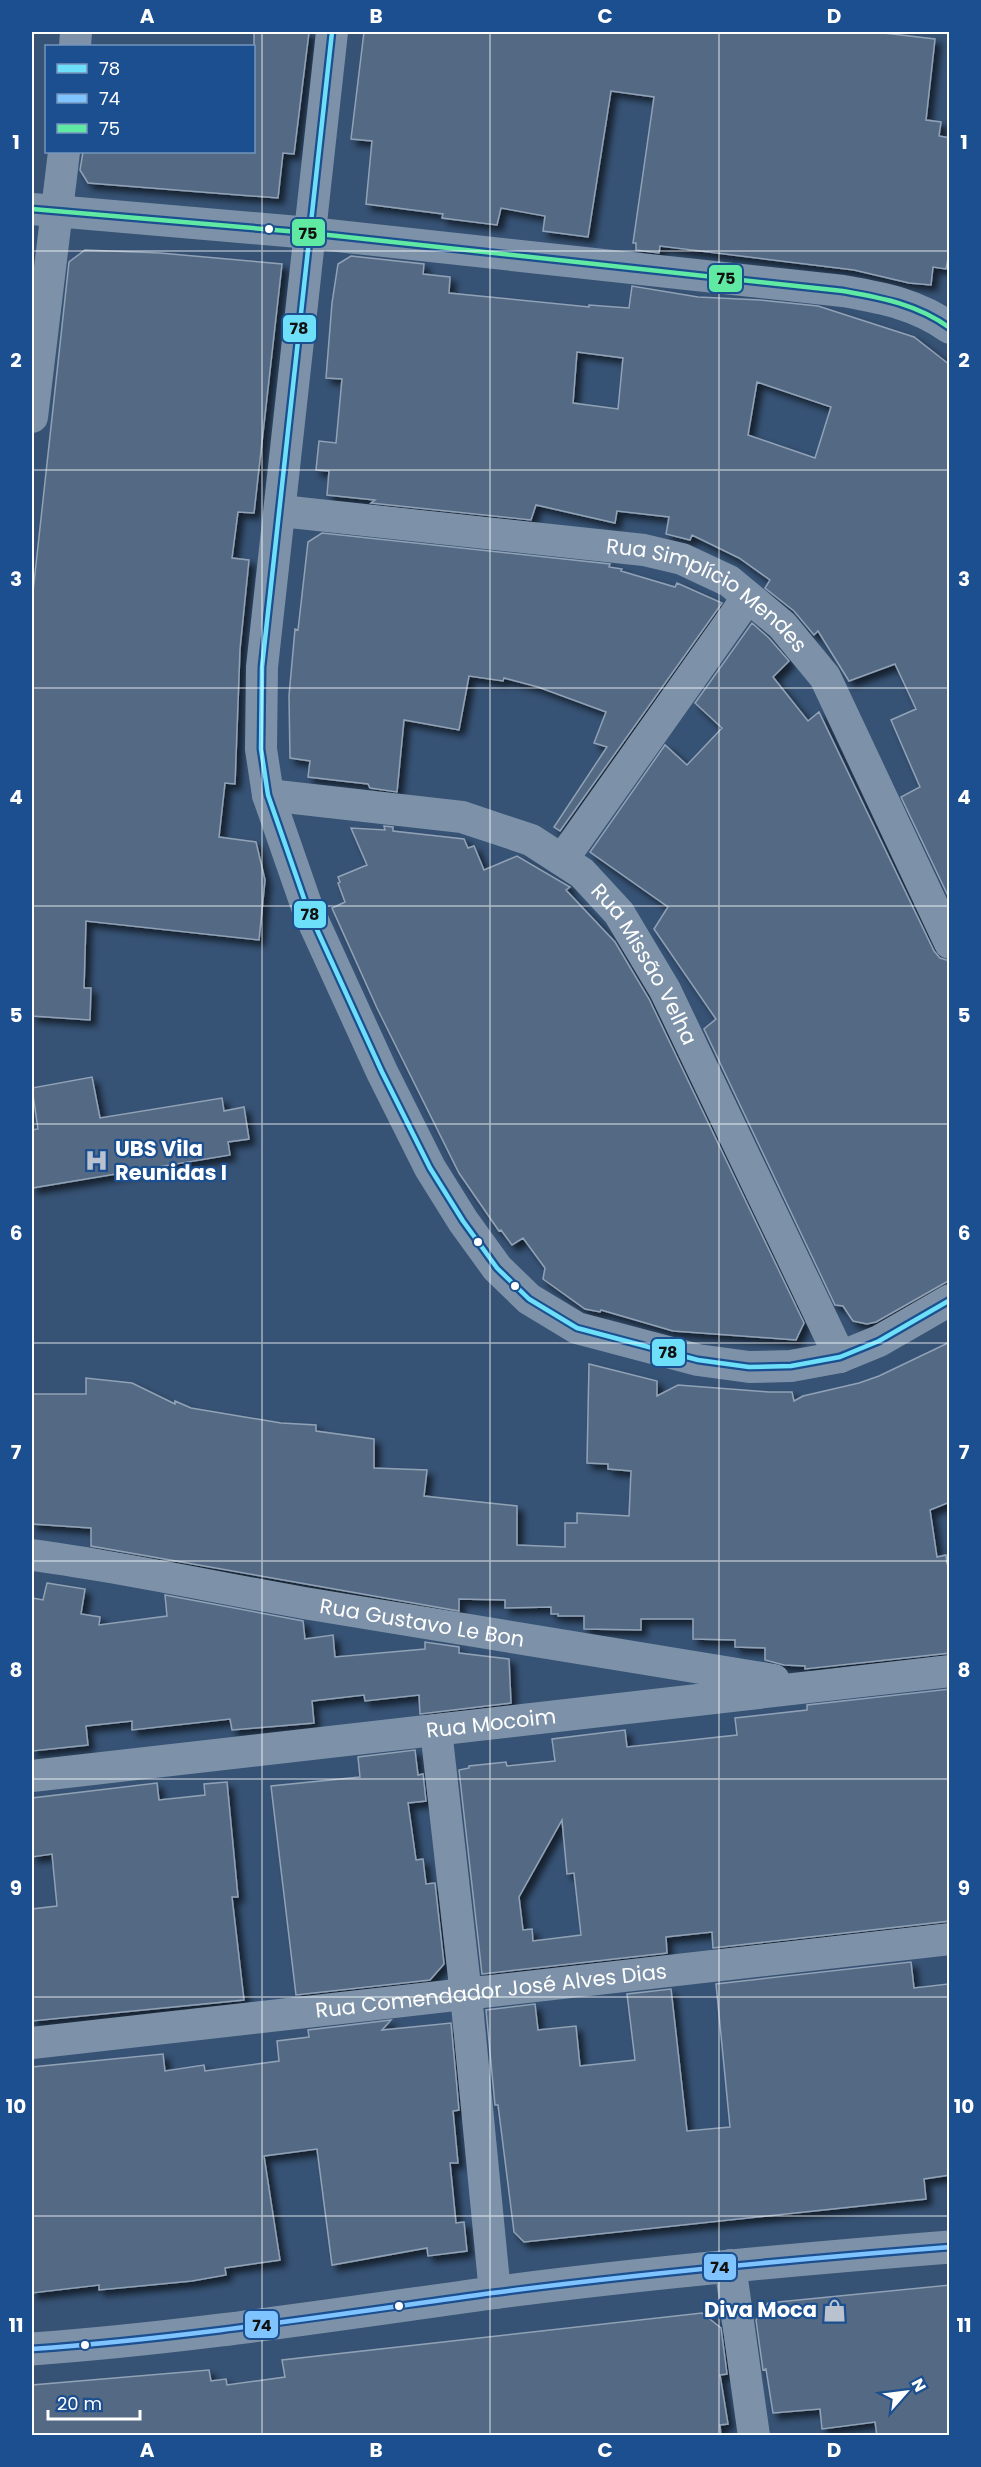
<svg xmlns="http://www.w3.org/2000/svg" width="981" height="2467" viewBox="0 0 981 2467" font-family="Poppins,sans-serif">
<style>
.building{fill:#526984;stroke:#92a2b6;stroke-width:1.5;fill-rule:evenodd;filter:url(#shadow)}
.lines{fill:none;stroke-linecap:round;stroke-linejoin:round}
.minor{stroke:#7d92a8;stroke-width:32}
.tertiary{stroke:#7d92a8;stroke-width:33}
.bus-1-casing{stroke:#1b4f8f;stroke-width:9}
.bus-2-casing{stroke:#1b4f8f;stroke-width:9}
.bus-3-casing{stroke:#1b4f8f;stroke-width:9}
.bus-1{stroke:#6ddff8;stroke-width:4.5}
.bus-2{stroke:#80c4ff;stroke-width:4.5}
.bus-3{stroke:#60e9a3;stroke-width:4.5}
.grid{fill:none;stroke:#fff;stroke-width:1.5;stroke-opacity:0.55}
.bus-dot{fill:#fff;stroke:#1b4f8f;stroke-width:2}
.labels{text-anchor:middle;stroke-width:4.5;stroke-linejoin:round;paint-order:stroke}
.street-label{font-size:21px;fill:#fff;stroke:#1b4f8f}
.poi-label{font-size:21px;font-weight:bold;fill:#fff;stroke:#1b4f8f;text-anchor:start}
.line-badge{stroke:#1b4f8f;stroke-width:2}
.pale-badge-label{font-size:16px;text-anchor:middle;font-weight:bold;fill:#111}
.neatline{fill:none;stroke:#fff;stroke-width:2}
.grid-label{font-size:20px;text-anchor:middle;font-weight:bold;fill:#fff}
</style>
<defs>
<filter id="shadow"><feDropShadow dx="5.5" dy="5.5" stdDeviation="3" flood-color="#0009"/></filter>
</defs>
<rect width="100%" height="100%" fill="#365274"/>
<path class="building" d="M254,32h55l-15,122 -11,-1 -5,45 -190,-15 -8,-13 3,-18h171z
M364,32h511l60,7 -9,81 15,2 -2,14 11,2v110l-4,21 -13,-2 -2,18 -22,-2 -55,-13 -194,-24 -1,7 -23,-3v-7h-3l21,-146 -43,-6 -23,146 -45,-6 2,-15 -44,-8 -4,17 -55,-7 1,-4 -77,-10 6,-63 -21,-2z
M85,250l75,3 122,11 -28,249 -16,-1 -6,46 17,2 -9,89 -5,135 -10,-1 -6,54 37,5 9,38 -6,60 -173,-19 -2,67h7l-1,32 -58,-4v-415l37,-339z
M351,256l73,8 -1,10 27,3 -1,16 140,14v-2l40,3 3,-22 66,11 62,3 58,6 96,31 36,28v535l-49,-103 19,-10 -29,-67 25,-11 -21,-45 -46,17 -31,-50 -4,4 -20,-24 -29,-23 5,-8 -31,-22 -47,-23 -2,5 -24,-6 3,-17 -52,-6 -2,12 -79,-18 -5,15 -160,-17 4,-3 -48,-5 2,-24 -13,-1 3,-29 17,2 6,-64 -16,-1 6,-75 6,-39zM577,352l46,6 -5,51 -45,-6zM757,382l74,25 -16,51 -67,-23z
M322,533l288,31 -1,3 13,2 -1,2 54,16 2,-4 45,20 -162,228 -6,-4 53,-80 -13,-4 12,-31 -68,-25 -34,-9 -1,3 -34,-5 -10,54 -55,-10 -7,72 -27,-4 -2,-4 -60,-7 2,-16 -20,-3 -1,-62 6,-67 3,1 10,-88z
M752,623l17,15 20,23 -16,16 35,44 11,-9 115,239 6,7 10,3v319l-74,42 -9,2 -14,-3 -10,-15 -8,-1 -131,-276 12,-10 -62,-90 14,-22 -78,-55 75,-107 22,20 35,-37 -27,-25z
M384,826l9,1v4l71,8 4,9 6,-2 10,24 33,-14 53,31 -4,3 49,52 34,57 155,324 -8,17 -123,-9 -72,-21 -1,2 -15,-3 -42,-30 2,-11 -22,-30 -11,7 -11,-15 -2,1 -40,-58 -82,-165 -45,-100 13,-6 -7,-19 2,-1 -2,-5 29,-12 -16,-37 34,2z
M92,1077l8,41 122,-20 2,13 20,-4 5,32 -21,3 2,13 -198,33v-58l6,-1 -6,-41z
M950,1342v160l-20,8 7,47 9,-2 1,9h3v89l-145,16v-3l-21,-1 -19,-5v-12l-30,-1v-7l-42,-1v-20h-52v11l-57,-1v-13h-26v-2h-7v-7l-46,1v-8l-46,-1v12l-368,-65v-18l-59,-4v-130h54v-16l46,5 43,21v-3l16,7 90,15 35,2v6l58,8v29l53,2 -3,26 93,10v39l48,2v-24h12v-10l52,3 2,-45 -23,-2v-5l-21,-1 2,-99 68,17v15l21,-11 91,7h23l2,9 9,-5 56,-13 20,-7z
M47,1583l38,6 -4,25 19,3 -1,8 68,-9 -2,-21 138,26 2,18 28,-4 2,22 90,-8v-7l34,5v6l50,6 2,44 -91,11 -1,-19 -54,6 -1,-6 -52,6 2,22 -82,7 -2,-11 -98,11v-9l-46,5 2,19 -56,6v-153l11,2z
M950,1689v232l-237,27 -1,-16 -46,5 1,16 -185,21 -23,-204 10,-2v-2l37,-4 1,4 48,-5 -3,-22 73,-9 2,17 110,-12 -2,-17 72,-8v-5zM562,1820l5,54 7,-1 7,62 -48,6 -1,-12 -9,1 -4,-33z
M415,1750l3,25 5,-1 3,27 -18,2 8,57 7,-1 3,25 9,-1 9,81 -14,16 -134,15 -25,-209 89,-9 -2,-20z
M227,1782l11,115h-6l12,103 -212,21v-112l25,-3 -5,-52 -20,3v-59l125,-15 2,17 46,-5 -1,-11z
M911,1962l3,26 34,-4 2,15v176l-26,4 2,20 -402,43 -10,-10 -16,-127h-3l-9,-95 49,-6 3,26 38,-4 4,40 55,-6 -8,-66 44,-5 16,142 43,-4 -14,-143z
M391,2020l-9,10 69,-7 8,87 -6,1 5,52h-8l6,60 8,-1 3,29 -39,5 -1,-8 -95,17 -15,-116 -53,7 16,104 -55,8 1,7 -34,6 -93,9v-5l-67,8v-226l131,-13 2,17 39,-6 1,6 74,-10 -2,-20 32,-4 -1,-7z
M950,2285v151h-73l-2,-14 -53,7 -2,-20 -47,4 -7,-44 -3,1 -7,-50 12,-17z
M702,2313l19,15 6,46 -7,1 8,49 -8,1 1,11h-689v-51l177,-15 2,11 15,-2 1,6 58,-8 -3,-17z"/>
<g class="lines">
<g class="minor">
<path d="M332,32l-70,635 -1,82 7,46 40,115 74,162 48,96 33,53 34,47 32,31 48,29 121,32 51,7 42,-1 49,-9 39,-16 71,-41"/>
<path d="M75,46l1,-14"/>
<path d="M32,209l278,24 533,58c39,7 74,13 107,37"/>
<path d="M32,417l32,-265"/>
<path id="s1" d="M281,511l363,39 38,9 47,22 53,44 43,52 125,266"/>
<path id="s2" d="M268,795l194,22 69,23 51,33 37,40 46,77 175,367"/>
<path d="M562,860l186,-263"/>
<path id="s3" d="M32,1555c91,12 181,32 272,48 156,27 313,52 470,77"/>
<path d="M436,1730l30,265 29,298"/>
<path id="s4" d="M32,1776l918,-105"/>
<path id="s5" d="M32,2043l918,-104"/>
<path d="M730,2265l24,171"/>
</g>
<path class="tertiary" d="M32,2349c154,-11 307,-35 460,-56 152,-20 305,-34 458,-46"/>
<defs>
<path id="bus-1" d="M332,32l-70,635 -1,82 7,46 40,115 74,162 48,96 33,53 34,47 32,31 48,29 121,32 51,7 42,-1 49,-9 39,-16 71,-41"/>
<path id="bus-2" d="M32,2349c154,-11 307,-35 460,-56 152,-20 305,-34 458,-46"/>
<path id="bus-3" d="M32,209l278,24 533,58c39,7 74,13 107,37"/>
</defs>
<use href="#bus-1" class="bus-1-casing"/>
<use href="#bus-2" class="bus-2-casing"/>
<use href="#bus-3" class="bus-3-casing"/>
<use href="#bus-1" class="bus-1"/>
<use href="#bus-2" class="bus-2"/>
<use href="#bus-3" class="bus-3"/>
</g>
<path class="grid" d="M262,32v2404M490,32v2404M719,32v2404M32,251h918M32,470h918M32,688h918M32,906h918M32,1124h918M32,1343h918M32,1561h918M32,1779h918M32,1997h918M32,2216h918"/>
<defs>
<symbol id="hospital-bare" viewBox="-9 -9 18 18"><path d="M-5-5h3v3.5h4V-5h3V5h-3V1.5h-4V5h-3Z" fill="#b9c2ce" stroke="#1b4f8f" stroke-width="2.5" paint-order="stroke"/></symbol>
<symbol id="shop-bare" viewBox="-9 -9 18 18"><path d="M-5-2.5h2.3a2.7 3.5 0 0 1 5.4 0H5L5.5 6h-11ZM-1.5-2.5h3a1.5 2.3 0 0 0-3 0Z" fill="#b9c2ce" stroke="#1b4f8f" stroke-width="2.5" paint-order="stroke"/></symbol>
</defs>
<g fill-rule="evenodd">
<use href="#hospital-bare" x="80" y="1144" width="33" height="33"/>
<use href="#shop-bare" x="818" y="2294" width="33" height="33"/>
</g>
<g class="bus-dot">
<circle cx="269" cy="229" r="5"/>
<circle cx="478" cy="1242" r="5"/>
<circle cx="515" cy="1286" r="5"/>
<circle cx="399" cy="2306" r="5"/>
<circle cx="85" cy="2345" r="5"/>
</g>
<g class="labels">
<g class="street-label">
<text dy="7" stroke="none"><textPath href="#s1" startOffset="442">Rua Simplício Mendes</textPath></text>
<text dy="7" stroke="none"><textPath href="#s2" startOffset="440">Rua Missão Velha</textPath></text>
<text dy="7" stroke="none"><textPath href="#s3" startOffset="396">Rua Gustavo Le Bon</textPath></text>
<text dy="7" stroke="none"><textPath href="#s4" startOffset="462">Rua Mocoim</textPath></text>
<text dy="7" stroke="none"><textPath href="#s5" startOffset="462">Rua Comendador José Alves Dias</textPath></text>
</g>
<g class="poi-label">
<text x="115" y="1156">UBS Vila<tspan x="115" dy="24">Reunidas I</tspan></text>
<text x="817" y="2317" text-anchor="end">Diva Moca</text>
</g>
</g>
<g class="line-badge">
<rect x="291" y="218" width="35" height="29" rx="6" fill="#60e9a3"/>
<rect x="708" y="264" width="35" height="29" rx="6" fill="#60e9a3"/>
<rect x="282" y="314" width="35" height="29" rx="6" fill="#6ddff8"/>
<rect x="293" y="900" width="34" height="29" rx="6" fill="#6ddff8"/>
<rect x="651" y="1338" width="35" height="29" rx="6" fill="#6ddff8"/>
<rect x="703" y="2253" width="34" height="28" rx="6" fill="#80c4ff"/>
<rect x="244" y="2310" width="35" height="29" rx="6" fill="#80c4ff"/>
</g>
<g class="pale-badge-label">
<text x="308" y="239">75</text>
<text x="726" y="284">75</text>
<text x="299" y="334">78</text>
<text x="310" y="920">78</text>
<text x="668" y="1358">78</text>
<text x="720" y="2273">74</text>
<text x="262" y="2331">74</text>
</g>
<rect width="981" height="2467" fill="none" stroke="#1b4f8f" stroke-width="66"/>
<rect x="45" y="45" width="210" height="108" fill="#1b4f8f" stroke="#7695bc" stroke-width="1.5"/>
<rect x="57" y="64" width="30" height="9" fill="#6ddff8" stroke="#7695bc" stroke-width="1.5"/>
<text x="99" y="75" font-size="18" fill="#ffffff">78</text>
<rect x="57" y="94" width="30" height="9" fill="#80c4ff" stroke="#7695bc" stroke-width="1.5"/>
<text x="99" y="105" font-size="18" fill="#ffffff">74</text>
<rect x="57" y="124" width="30" height="9" fill="#60e9a3" stroke="#7695bc" stroke-width="1.5"/>
<text x="99" y="135" font-size="18" fill="#ffffff">75</text>
<g transform="translate(906 2392) rotate(62)" stroke="#1b4f8f" stroke-width="4.5" paint-order="stroke">
<path d="M0-4.5L10 22L0 15L-10 22Z" fill="#ffffff"/>
<text y="-9" font-size="16" font-weight="bold" text-anchor="middle" fill="#ffffff">N</text>
</g>
<path d="M48 2410v9h92v-9" fill="none" stroke="#ffffff" stroke-width="3"/>
<text x="57" y="2410" font-size="18" fill="#ffffff" stroke="#1b4f8f" stroke-width="4.5" paint-order="stroke">20 m</text>
<rect x="33" y="33" width="915" height="2401" class="neatline"/>
<g class="grid-label">
<text x="147" y="23">A</text>
<text x="376" y="23">B</text>
<text x="605" y="23">C</text>
<text x="834" y="23">D</text>
<text x="16" y="149">1</text>
<text x="964" y="149">1</text>
<text x="16" y="367">2</text>
<text x="964" y="367">2</text>
<text x="16" y="586">3</text>
<text x="964" y="586">3</text>
<text x="16" y="804">4</text>
<text x="964" y="804">4</text>
<text x="16" y="1022">5</text>
<text x="964" y="1022">5</text>
<text x="16" y="1240">6</text>
<text x="964" y="1240">6</text>
<text x="16" y="1459">7</text>
<text x="964" y="1459">7</text>
<text x="16" y="1677">8</text>
<text x="964" y="1677">8</text>
<text x="16" y="1895">9</text>
<text x="964" y="1895">9</text>
<text x="16" y="2113">10</text>
<text x="964" y="2113">10</text>
<text x="16" y="2332">11</text>
<text x="964" y="2332">11</text>
<text x="147" y="2457">A</text>
<text x="376" y="2457">B</text>
<text x="605" y="2457">C</text>
<text x="834" y="2457">D</text>
</g>
</svg>
